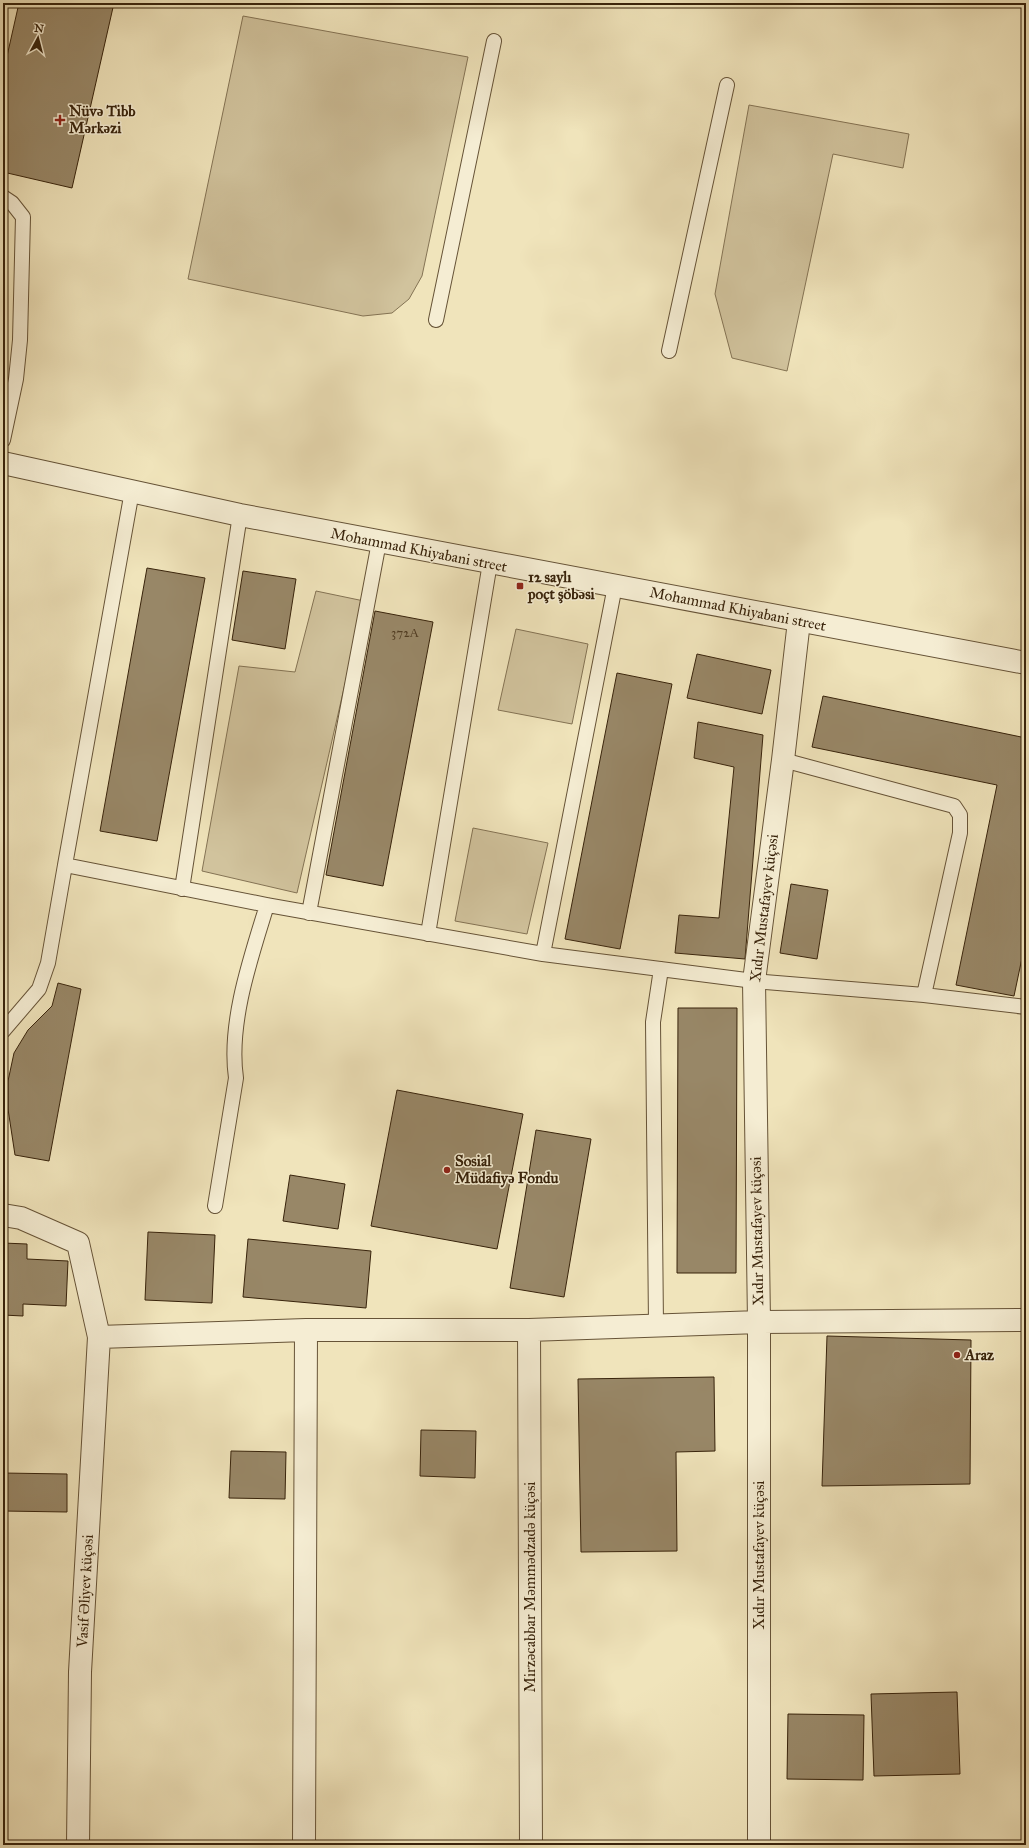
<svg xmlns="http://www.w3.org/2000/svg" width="1029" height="1848" viewBox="0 0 1029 1848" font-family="'IM FELL Great Primer',serif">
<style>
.green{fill:#d1c39d;stroke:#847354}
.building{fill:#988767;stroke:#38230b}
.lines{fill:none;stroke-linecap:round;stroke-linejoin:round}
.service-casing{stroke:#665337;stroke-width:16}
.minor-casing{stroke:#665337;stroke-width:24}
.tertiary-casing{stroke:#665337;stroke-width:24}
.service{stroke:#f5edd3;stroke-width:14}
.minor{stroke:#f5edd3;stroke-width:22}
.tertiary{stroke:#f5edd3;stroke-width:22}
.poi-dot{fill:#8f2418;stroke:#f5edd3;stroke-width:1.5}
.labels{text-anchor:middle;stroke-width:3;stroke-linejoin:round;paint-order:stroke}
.number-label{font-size:13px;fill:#503c22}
.poi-label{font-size:15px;font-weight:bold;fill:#38230b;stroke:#f5edd3;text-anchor:start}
.street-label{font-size:15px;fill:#38230b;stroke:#f5edd3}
</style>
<rect width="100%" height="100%" fill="#f0e4bb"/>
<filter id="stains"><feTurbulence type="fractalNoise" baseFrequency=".005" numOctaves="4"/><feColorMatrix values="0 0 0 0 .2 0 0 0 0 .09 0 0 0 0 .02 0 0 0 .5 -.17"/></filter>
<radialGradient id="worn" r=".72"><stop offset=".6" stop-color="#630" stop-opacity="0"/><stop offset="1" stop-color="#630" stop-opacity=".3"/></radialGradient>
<path class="green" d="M243,16l225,41 -46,219 -13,23 -17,14 -29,3 -175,-37z
M749,105l160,29 -6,34 -70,-14 -46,217 -55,-13 -17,-64z
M316,591l48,10 -67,292 -95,-22 37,-205 56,6z
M516,629l72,15 -16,80 -74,-14z
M473,828l75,15 -21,91 -72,-13z"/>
<path class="building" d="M19,3h95l-42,185 -69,-16v-98z
M147,568l58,10 -48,263 -57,-10z
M243,571l53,8 -11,70 -53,-9z
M375,611l58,11 -50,264 -57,-11z
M697,654l74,16 -9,44 -75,-16z
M617,673l55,11 -52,265 -55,-10z
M823,696l203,42v201l-12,57 -58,-11 41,-200 -185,-38z
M698,722l65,13 -18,224 -70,-6 4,-38 40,3 15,-151 -40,-9z
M791,884l37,6 -11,69 -37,-6z
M58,983l23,6 -32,172 -34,-6 -7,-46v-28l6,-28 14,-23 24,-24z
M678,1008h59l-1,265h-59z
M397,1090l126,24 -26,135 -126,-23z
M536,1130l55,9 -27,158 -54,-9z
M290,1175l55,9 -7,45 -55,-8z
M148,1232l67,3 -3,68 -67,-3z
M248,1239l123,12 -5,57 -123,-11z
M3,1243l24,1v15l41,2 -2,45 -43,-2v12l-20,-1z
M827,1336l144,4 -1,144 -148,2z
M714,1377l1,74 -39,1 1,99 -96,1 -3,-173z
M421,1430l55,1 -1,47 -55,-2z
M231,1451l55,1 -1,47 -56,-1z
M3,1473l64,1v38l-64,-1z
M957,1692l3,82 -86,2 -3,-82z
M788,1714l76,1 -1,65 -76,-1z"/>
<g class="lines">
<defs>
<path id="service" d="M3,197l9,6 11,14 -3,123 -4,39 -13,61
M436,320l58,-279
M669,351l58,-266
M132,491l-67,374 202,40 276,49 211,27 170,14 102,12
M783,760l171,46 6,9v18l-36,162
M182,889l58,-374
M309,913l70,-371
M428,934l62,-371
M543,954l72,-368
M3,1031l36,-42 9,-26 17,-98
M215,1206l21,-128c-8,-55 15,-121 31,-173
M656,1325l-3,-303 8,-53"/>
<path id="minor" d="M3,1215l18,3 57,25 21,94 207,-7h223l230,-8 267,-2
M529,1330l2,515
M78,1845l2,-173 19,-335
M304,1845l2,-515
M759,1845v-523l-5,-341 29,-221 16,-139"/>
<path id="tertiary" d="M3,463l237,52 786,148"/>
</defs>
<use href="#service" class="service-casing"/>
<use href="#minor" class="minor-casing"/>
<use href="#tertiary" class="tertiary-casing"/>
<use href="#service" class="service"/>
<use href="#minor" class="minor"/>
<use href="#tertiary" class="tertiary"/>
</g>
<g class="poi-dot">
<path d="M58 114h4v4h4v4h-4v4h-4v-4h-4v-4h4z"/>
<rect x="516" y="582" width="8" height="8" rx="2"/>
<circle cx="447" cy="1170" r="4"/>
<circle cx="957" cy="1355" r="4"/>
</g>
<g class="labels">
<g class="number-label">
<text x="405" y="637">372А</text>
</g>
<g class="poi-label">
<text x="69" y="116">Nüvə Tibb<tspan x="69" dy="17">Mərkəzi</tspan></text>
<text x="528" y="582">12 saylı<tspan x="528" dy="17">poçt şöbəsi</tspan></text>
<text x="455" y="1166">Sosial<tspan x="455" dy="17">Müdafiyə Fondu</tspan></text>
<text x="965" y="1360">Araz</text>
</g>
<g class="street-label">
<text transform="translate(419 550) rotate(11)" y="5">Mohammad Khiyabani street</text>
<text transform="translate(738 609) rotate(11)" y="5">Mohammad Khiyabani street</text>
<text transform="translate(764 908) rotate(-83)" y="5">Xıdır Mustafayev küçəsi</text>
<text transform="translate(757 1231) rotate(-91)" y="5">Xıdır Mustafayev küçəsi</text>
<text transform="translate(759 1555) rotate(-90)" y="5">Xıdır Mustafayev küçəsi</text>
<text transform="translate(530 1587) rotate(-90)" y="5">Mirzəcabbar Məmmədzadə küçəsi</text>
<text transform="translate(85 1591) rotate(-87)" y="5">Vasif Əliyev küçəsi</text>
</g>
</g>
<rect width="1029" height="1848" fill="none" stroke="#f0e4bb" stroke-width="16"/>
<rect x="4" y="4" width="1021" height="1840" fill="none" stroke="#38230b" stroke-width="2"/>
<rect x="8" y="8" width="1013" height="1832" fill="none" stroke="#38230b"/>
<g transform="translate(38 38) rotate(7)" stroke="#f5edd3" stroke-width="3" paint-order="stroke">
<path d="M0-3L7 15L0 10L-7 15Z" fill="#38230b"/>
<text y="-6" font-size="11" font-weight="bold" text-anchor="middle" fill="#38230b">N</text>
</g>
<rect width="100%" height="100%" filter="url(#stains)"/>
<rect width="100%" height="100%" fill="url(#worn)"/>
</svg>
